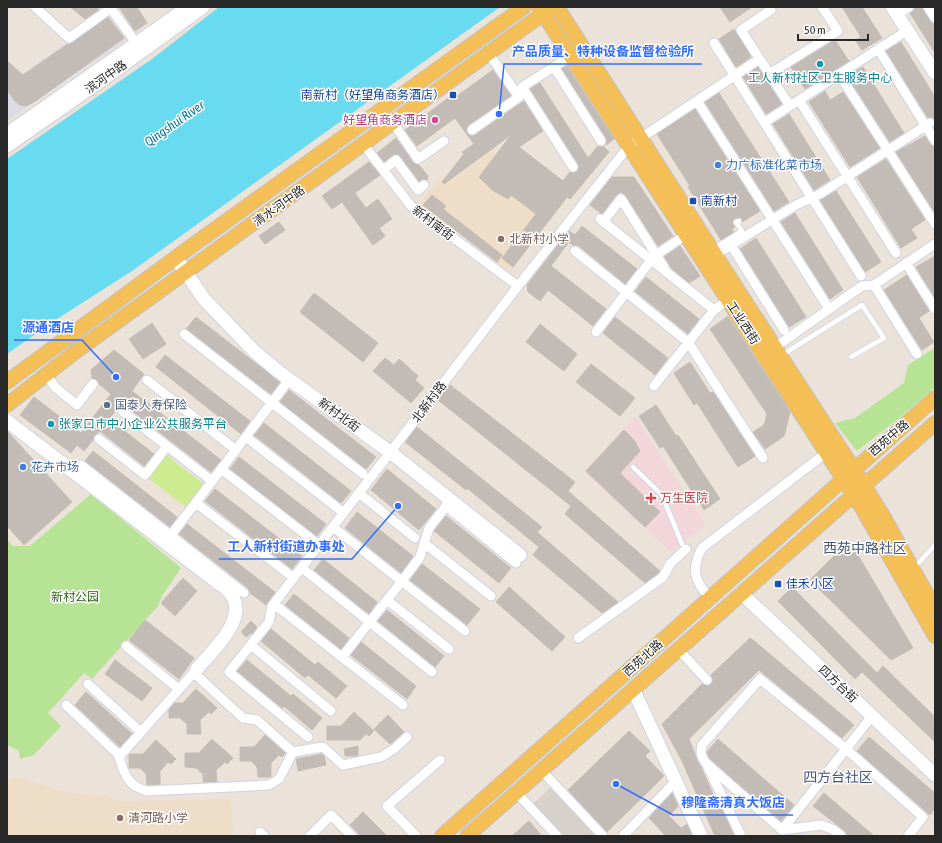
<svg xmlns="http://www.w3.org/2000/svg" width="942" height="843" viewBox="0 0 942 843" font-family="'Asap Condensed','Noto Sans SC',sans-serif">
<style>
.industrial{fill:#dcdae3}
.education{fill:#eedec8}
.medical{fill:#f3d6da}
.green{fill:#b7e494}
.pitch{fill:#ceec8f}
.plaza{fill:#d7d2cc}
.water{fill:#68dbf1}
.building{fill:#c3bcb6;stroke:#c6beb3}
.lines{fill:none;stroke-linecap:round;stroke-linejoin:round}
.street-tunnel{stroke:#c4bdb6;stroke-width:9;stroke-dasharray:9 4.5;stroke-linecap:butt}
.lane-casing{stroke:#cfd4e2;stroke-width:6}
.street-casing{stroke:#cfd4e2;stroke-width:11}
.secondary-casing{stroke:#cfd4e2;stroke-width:15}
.primary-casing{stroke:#c3c3c3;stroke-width:16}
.lane{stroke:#fff;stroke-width:4.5}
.street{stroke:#fff;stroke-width:9}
.secondary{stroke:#fff;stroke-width:13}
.primary{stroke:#f4bf56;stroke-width:14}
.culture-dot{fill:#0f9aa8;stroke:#fff;stroke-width:1.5}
.transit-dot{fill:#1a4fb4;stroke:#fff;stroke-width:1.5}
.hotel-dot{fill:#d1479c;stroke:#fff;stroke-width:1.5}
.shop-dot{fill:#3f7fe0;stroke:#fff;stroke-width:1.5}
.education-dot{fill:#8d6e63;stroke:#fff;stroke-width:1.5}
.service-dot{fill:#5c6f8a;stroke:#fff;stroke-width:1.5}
.health-dot{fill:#e0444e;stroke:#fff;stroke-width:1.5}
.labels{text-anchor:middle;stroke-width:3;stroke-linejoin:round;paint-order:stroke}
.street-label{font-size:12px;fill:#282828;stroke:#fff}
.culture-label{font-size:12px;fill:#0d838f;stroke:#fff}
.transit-label{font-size:12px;fill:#164399;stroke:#fff;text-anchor:start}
.hotel-label{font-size:12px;fill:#b23c85;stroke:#fff;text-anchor:end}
.shop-label{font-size:12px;fill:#366cbe;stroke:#fff;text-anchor:start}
.education-label{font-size:12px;fill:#785e54;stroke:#fff;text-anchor:start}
.service-label{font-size:12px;fill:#4e5e75;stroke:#fff;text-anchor:start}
.health-label{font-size:12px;fill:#be3a42;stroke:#fff;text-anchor:start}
.park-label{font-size:12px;fill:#306617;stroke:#fff}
.water-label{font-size:13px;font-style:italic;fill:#0a789b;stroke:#fff}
.quarter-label{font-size:14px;fill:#48567a;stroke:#fff}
.leader{fill:none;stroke:#336efe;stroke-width:1.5}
.callout-dot{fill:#336efe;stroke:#fff;stroke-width:1.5}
.callout-label{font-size:13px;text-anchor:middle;font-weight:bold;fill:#336efe;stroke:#fff;stroke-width:3;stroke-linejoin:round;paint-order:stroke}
</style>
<rect width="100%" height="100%" fill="#ebe2d9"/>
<path class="industrial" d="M107,14l20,25 -120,82v-36z"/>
<path class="education" d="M491,149l71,56 -52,67 -91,-68 23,-27 8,-4 5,5 22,-17 5,-7z
M18,777l47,15 43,4 8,5 115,-2 2,36 -1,1h-225v-56z"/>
<path class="medical" d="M635,416l71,109 -35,27 -87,-80z"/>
<path class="green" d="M935,348v39l-37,32 -41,32 -22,-28 20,-5 49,-35 4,-18z
M91,494l90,74 -19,28 -4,10 -66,73 -8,-6 -36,40 13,13 -27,29 -14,4 -1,-8 -12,-6v-206l5,7h18z"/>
<path class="pitch" d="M166,455l39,30 -18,23 -39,-30z"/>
<path class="plaza" d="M554,784l48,52h-45l-27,-29z"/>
<path class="water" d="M219,7h281l-368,264 -78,50 -47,33v-195l145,-100z"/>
<path class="building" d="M70,7h26l3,3 -14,9z
M119,7h18l10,16 -12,8z
M720,7h32l-22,15z
M842,7h20l20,31 -20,12 -7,-10 6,-3z
M915,7h7l8,14 5,3v29l-25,-40 4,-3z
M108,17l16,21 -90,64 -8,4 -6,-1 -5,-4 -8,-11v-29l16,14 45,-31 4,-1z
M734,29l17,28 -15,10 -17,-28z
M835,40l14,21 -44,28 -14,-22z
M901,42l34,55v23l-3,-2h-4l-42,-67z
M567,66l47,73 -8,6 1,-4 -1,-3 -44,-69z
M758,67l24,37 -16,10 -23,-37z
M863,67l41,66 -14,9 -43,-66z
M493,70l18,26 -43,29 -2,5 3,5h6l49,-34 19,30 -24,16 44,34 7,-9 4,1 3,-1 2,-5 -1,-3 -48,-75 10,-6 48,75 10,-12h5l6,6 -39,47 -3,-2 -54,70 -11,-9 34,-44 -25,-19 -3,4 -16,-9 -13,-13 32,-42 -67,49 -2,-2 22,-28 -2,-2 12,-8 -19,-26 -38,28 -12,-16 50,-37 2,3z
M825,91l5,9 13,-8 37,56 -30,19 -41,-65z
M719,93l70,109 -15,9 -69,-109z
M695,109l65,102 -18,11v-3l-2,-2 -6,2 -2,4 3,4 -3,2 2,3 -13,8 -33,-53 2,-1 -33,-52z
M789,114l41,66 -16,10 -41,-66z
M925,136l5,8 5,3v66l-39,-61z
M396,138l17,24 6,3 9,11 -1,4 -4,-1 -4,2 -20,-26h-6l-9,7 -7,-9z
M886,159l39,61 -14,9 6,9 -16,10 -44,-71z
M369,162l11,13 -25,18 11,15 12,-9 14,20 -13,9 6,8 -12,9 -31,-43 -10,7 -10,-13z
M612,177h22l39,59 -15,10 -32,-50 -5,-4 -5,3 -14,19 -12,-9z
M836,191l45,71 -16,10 -45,-72z
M432,195l14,11 -3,3 59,46 -5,7 -74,-57z
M795,213l48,77 -13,9 -49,-77z
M279,222l6,8 -20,14 -6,-8z
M582,226l55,43 -12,15 -46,-38 -6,-1 -4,-3 -18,24 55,43 -13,17 -45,-36 -8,11 -12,-9 -1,-7 42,-54 6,4z
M756,238l50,79 -17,10 -49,-78z
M680,246l20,30 -11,7 -16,-13 -9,-13z
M935,256v42l-19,-31z
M907,275l22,36 -10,7 15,24 -12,8 -38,-60z
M646,277l53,42 -11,15 -53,-43z
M314,293l64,50 -15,19 -63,-50z
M728,316l62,96 -6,24 -19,13 -12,-17 11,-7 3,-11 -57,-85z
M196,317l84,65 -9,12 -85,-65z
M615,317l53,41 -13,17 -52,-42z
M152,323l14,21 -23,15 -14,-20z
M540,324l37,30 -13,17 -38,-29z
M114,350l30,24 -12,17 89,69 -10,12 -89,-69 -4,4 -9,12 45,35 -10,12 -44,-35 -5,4 -2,5 -9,11 -7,-6 -6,8 -51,-38 14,-18 47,36 30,-39 -12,-10 -2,-4 -5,-2 -1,-8z
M165,355l85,66 -9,13 -85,-67z
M385,358l9,7 5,-6 19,17 -3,4 9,8 -13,15 -38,-32z
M690,362l20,31 3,-1 42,64 -17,11 -41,-64 -3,2 -20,-32z
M591,364l44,34 -15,18 -44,-34z
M450,385l125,97 -7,9 92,80 -2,2 -13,10 -80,-69 6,-8 -133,-106z
M289,390l87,67 -10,12 -86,-67z
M656,405l20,31 2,-1 42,64 -16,11 -41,-64 -3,2 -21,-32z
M264,423l87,68 -10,12 -87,-68z
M417,427l125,100 -5,5 81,70 -16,11 -69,-58 6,-8 -72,-59 -1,2 -61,-48z
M624,430l10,10 6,11 -20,22 40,39 -15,15 -59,-56z
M7,431l65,71 -48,43 -17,-19z
M93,451l84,66 -7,10 -85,-66z
M239,457l87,67 -9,12 -87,-67z
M387,469l49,40 -17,21 -48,-40z
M215,489l87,67 -10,13 -87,-68z
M357,512l56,44 -12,17 -56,-45z
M446,516l65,52 -12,15 -65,-52z
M187,524l88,68 -9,13 -16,-12 -2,-5 -69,-54z
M842,548l5,9 9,-5 57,96 -22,12 -81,-80z
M323,559l54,43 -8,12 -55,-44z
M422,564l58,45 -13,16 -57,-45z
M183,578l14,13 -22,25 -14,-13z
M509,587l56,50 -13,14 -56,-49z
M792,587l85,86 6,-7 52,51v25l-73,-70 -7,7 -77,-78z
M294,594l55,44 -8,11 -56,-44z
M387,610l57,46 -9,11 -57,-46z
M145,620l49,38 -15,21 -50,-39z
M251,621l6,6 -5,7 -1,-1 -5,4 -5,-5z
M271,629l44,36 3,-3 29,24 -11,12 -28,-23 -3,3 -44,-37z
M750,638l3,2 101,85 -12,13 -83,-68 -70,69 8,20 4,8 19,43 2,-1 12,27h-19l-34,-77 -19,-35 40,-40 6,2 3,-2 2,-5 -2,-4z
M361,642l55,44 -9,13 -56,-44z
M115,660l37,28 -10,13 -37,-27z
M247,660l44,36 2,-2 29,24 -10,12 -28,-24 -2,2 -45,-37z
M196,689l21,19 -6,6 -2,-2 -9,8 1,14h-14v-10l-7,-6h-11v-9l5,-6h9z
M86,692l46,42 -12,13 -45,-42z
M354,712l20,19 -5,5 -3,-2 -6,6h-33v-14h14z
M388,715l16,17 -14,12 -16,-15z
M629,731l21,20 -5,5 19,20 -57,56 -39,-42z
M265,735l20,18 -3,4 -3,-2 -8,8v14h-13l-1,-10 -6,-6h-11v-14h14z
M869,737l66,56v15l-5,7 -73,-64z
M212,739l21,19 -6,6 -2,-2 -9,8 1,12h-14v-8l-7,-6 -11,-1v-14h14z
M718,739l76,66 -13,16 -71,-62 -3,-7z
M156,740l20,19 -5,5 -3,-2 -8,9v13l-13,1 -1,-11 -6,-6h-11v-13l1,-1h13z
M358,746v10h-13l-1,-7z
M322,754l2,2 2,9 -28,6 -2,-12z
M672,793l6,13 -9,10 12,12 6,-4 5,12h-26l-17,-18z
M824,793l50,43h-26l-3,-5 -32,-25z
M363,812l24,24h-26l-11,-11z
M529,821l13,15h-30z"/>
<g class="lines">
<path class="street-tunnel" d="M707,680l19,22"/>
<defs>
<path id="lane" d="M713,249l29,-18 -6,-9 3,-1
M782,355l80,-50 22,33 -33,19
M633,467l29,28 20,49
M914,568l21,-23"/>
<path id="street" d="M35,7l34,31 42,-30
M110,7l29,40
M769,7l2,3 -30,20 49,76
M928,7l7,11
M897,14l12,-7
M714,43l147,233
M878,49l57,92
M571,56l-49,31 51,80
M554,67l47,74
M769,74l69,-43 -16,-24
M839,74l96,150
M799,100l97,153
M697,101l129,203
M765,122l143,-92
M393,123l25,36 26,-18
M472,130l47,-33 -30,-43
M363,144l48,62 107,80
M383,170l13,-10 22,30 6,-5
M600,219l114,91
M603,222l18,-23 43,68
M731,245l53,85
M575,251l113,91 75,116
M656,255l34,-23
M715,255l81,-50 24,-11 110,-71
M906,263l29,46
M874,285l43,69
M596,332l55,-72
M184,334l179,140
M771,350l91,-64 12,-1 61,-41
M46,375l10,13 21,17 16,-21
M147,380l89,70
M654,386l60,-76 17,-12
M122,411l90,70
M246,437l98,76
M99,439l46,36 22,-29
M81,465l163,128
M221,469l98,76
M359,493l56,45
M196,503l98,75
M446,506l70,57
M333,527l132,104
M171,535l118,-155
M424,543l67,53
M302,568l130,104
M710,598c-16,-17 -19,-29 -8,-50l124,-95
M387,600l62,49
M274,604l129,101
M578,638l85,-61 7,-13 16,-15
M251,645l80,66
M126,646l53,43
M678,649l29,31
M342,657l60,-76 18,-24 9,-29 17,-22 2,-8
M197,669l-78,88c5,17 10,30 28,34l122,-6 10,-6 14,-27
M194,673l49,45 14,2 36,32 30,-5 20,18 38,-8 13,-8 13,-12
M760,679l86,70 -64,81 -76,-67c-5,-6 -6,-10 -4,-18z
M88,684l53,48
M66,705l54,51
M872,716l-26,33 77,68 -15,19
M308,737l-79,-65 40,-50 3,-16 246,-320 111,-140 126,-84
M708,767l33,69
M541,770l62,66
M516,792l41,44
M782,830l39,-5 13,5 7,6
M260,832l4,4
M310,836l21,-21 21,21
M416,836l-29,-30 53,-46
M623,836l52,-54"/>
<path id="secondary" d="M892,7l43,66
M7,134l177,-124
M7,146l102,-71 94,-68
M176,258l28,41 50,52 25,21 111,80 130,103
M7,421l210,161c4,3 11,7 14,12 18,25 -19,57 -34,75
M741,593l194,182
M633,689l68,147"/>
<path id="primary" d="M539,7l323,501 73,128
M557,7l182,285 125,193 19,31 52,93
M7,382l182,-134 335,-241
M7,405l68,-53 476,-344
M442,836l493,-438
M467,836l468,-413"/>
</defs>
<use href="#lane" class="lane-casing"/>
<use href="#street" class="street-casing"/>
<use href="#secondary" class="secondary-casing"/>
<use href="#primary" class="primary-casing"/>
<use href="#lane" class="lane"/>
<use href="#street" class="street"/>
<use href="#secondary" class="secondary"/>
<use href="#primary" class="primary"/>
</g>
<g class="culture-dot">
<circle cx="820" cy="64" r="4"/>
<circle cx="51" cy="424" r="4"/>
</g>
<g class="transit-dot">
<rect x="449" y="91" width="8" height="8" rx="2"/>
<rect x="689" y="197" width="8" height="8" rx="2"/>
<rect x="774" y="580" width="8" height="8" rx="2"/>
</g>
<circle class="hotel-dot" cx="435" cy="120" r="4"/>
<g class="shop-dot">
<circle cx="718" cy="165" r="4"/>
<circle cx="23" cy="467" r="4"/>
</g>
<g class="education-dot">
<circle cx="501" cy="239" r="4"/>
<circle cx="120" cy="818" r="4"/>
</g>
<circle class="service-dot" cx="107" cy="405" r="4"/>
<path class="health-dot" d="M649 492h4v4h4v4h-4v4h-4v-4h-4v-4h4z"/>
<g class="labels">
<g class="street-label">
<text transform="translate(106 77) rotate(-35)" y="4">滨河中路</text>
<text transform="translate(279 206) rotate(-36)" y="4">清水河中路</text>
<text transform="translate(433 223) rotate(37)" y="4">新村南街</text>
<text transform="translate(743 323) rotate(57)" y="4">工业西街</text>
<text transform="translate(429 402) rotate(-53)" y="4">北新村路</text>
<text transform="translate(339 415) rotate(36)" y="4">新村北街</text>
<text transform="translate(889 438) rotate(-41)" y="4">西苑中路</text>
<text transform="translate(643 658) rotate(-42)" y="4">西苑北路</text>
<text transform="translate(838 684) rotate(43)" y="4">四方台街</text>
</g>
<g class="culture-label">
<text x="820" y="82">工人新村社区卫生服务中心</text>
<text x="59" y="428" text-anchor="start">张家口市中小企业公共服务平台</text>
</g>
<g class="transit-label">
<text x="445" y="99" text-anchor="end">南新村（好望角商务酒店）</text>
<text x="701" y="205">南新村</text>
<text x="786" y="588">佳禾小区</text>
</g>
<g class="hotel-label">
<text x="427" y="124">好望角商务酒店</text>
</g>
<g class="shop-label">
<text x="726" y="169">力广标准化菜市场</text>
<text x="31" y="471">花卉市场</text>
</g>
<g class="education-label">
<text x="509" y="243">北新村小学</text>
<text x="128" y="822">清河路小学</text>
</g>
<g class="service-label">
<text x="115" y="409">国泰人寿保险</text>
</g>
<g class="health-label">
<text x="660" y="502">万生医院</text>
</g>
<g class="park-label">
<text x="75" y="601">新村公园</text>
</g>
<g class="water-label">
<text transform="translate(174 123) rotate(-35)" y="5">Qingshui River</text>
</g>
<g class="quarter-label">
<text x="865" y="553">西苑中路社区</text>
<text x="838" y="782">四方台社区</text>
</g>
</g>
<path class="leader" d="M499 114L504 64H702M116 377L82 340H14M398 506L352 559H219M616 784L673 815H793"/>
<g class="callout-dot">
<circle cx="499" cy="114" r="4"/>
<circle cx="116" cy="377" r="4"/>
<circle cx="398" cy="506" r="4"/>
<circle cx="616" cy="784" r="4"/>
</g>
<g class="callout-label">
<text x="603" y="56">产品质量、特种设备监督检验所</text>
<text x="48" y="332">源通酒店</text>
<text x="286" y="551">工人新村街道办事处</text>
<text x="733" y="807">穆隆斋清真大饭店</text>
</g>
<rect width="942" height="843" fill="none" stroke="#282828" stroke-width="16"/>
<path d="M798 34v6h70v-6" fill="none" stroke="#282828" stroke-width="2"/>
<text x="804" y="34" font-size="12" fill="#282828" stroke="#ffffff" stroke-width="3" paint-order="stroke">50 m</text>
</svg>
